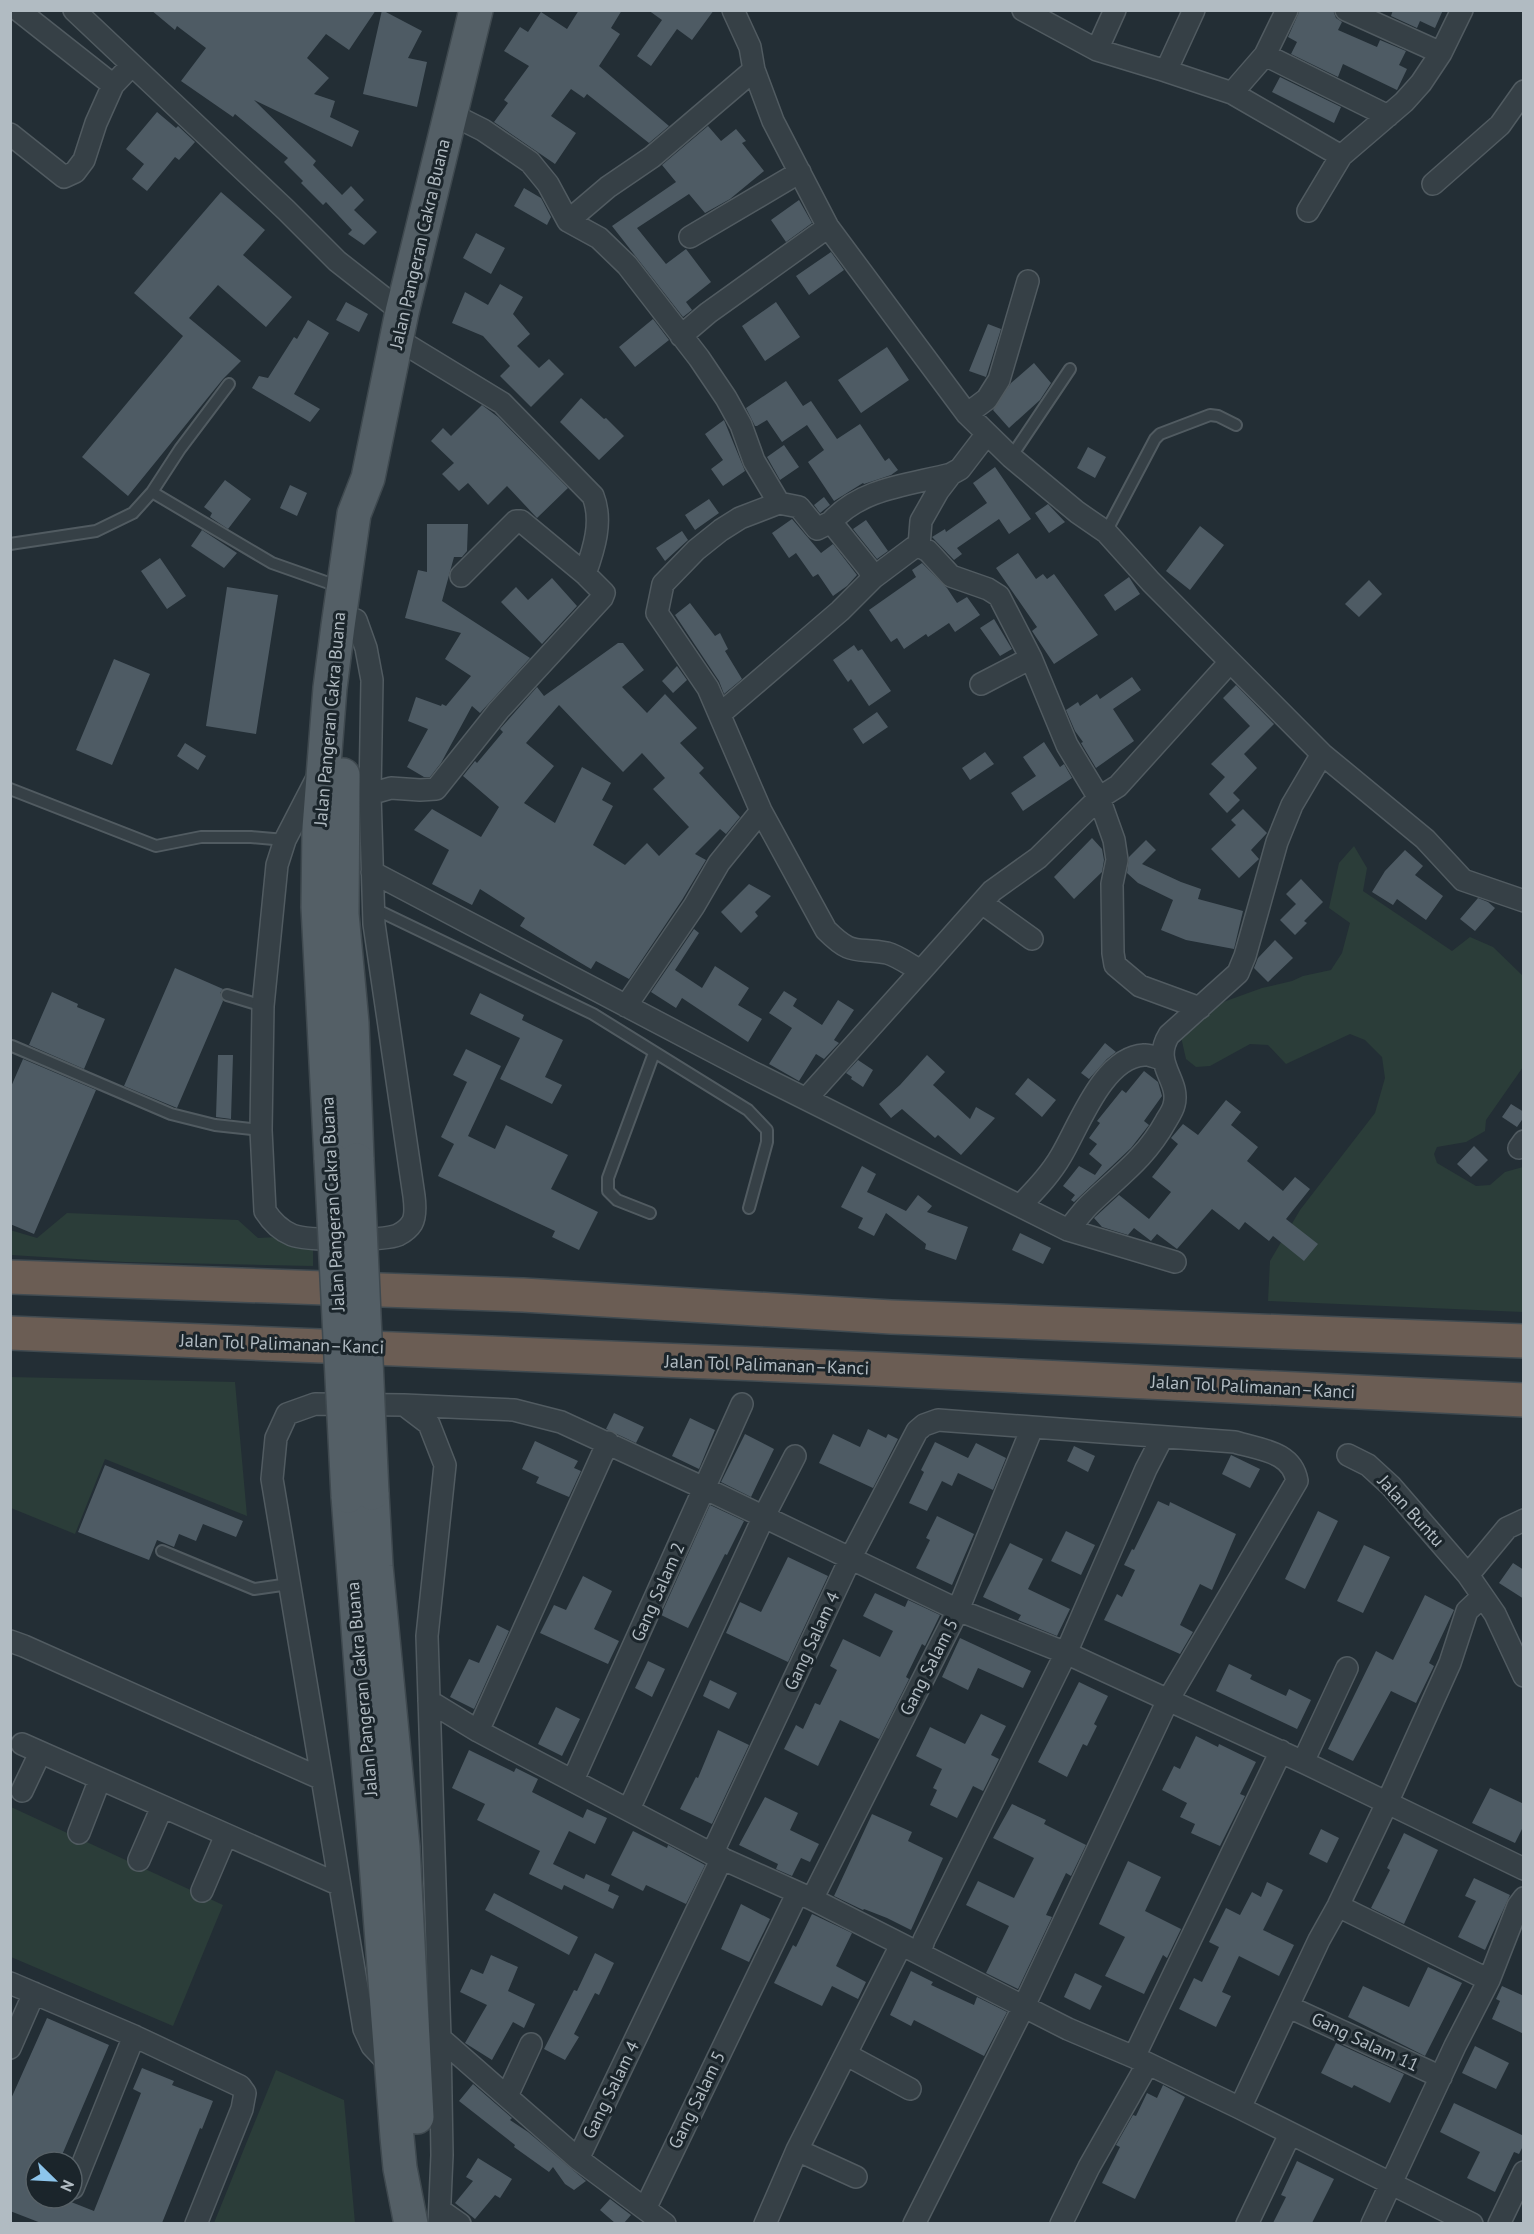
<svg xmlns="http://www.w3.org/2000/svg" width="1534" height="2234" viewBox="0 0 1534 2234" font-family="'PT Sans',sans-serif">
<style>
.green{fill:#2b3d39}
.building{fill:#4e5b64;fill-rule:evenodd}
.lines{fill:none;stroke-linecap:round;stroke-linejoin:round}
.service-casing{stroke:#515b61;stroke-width:14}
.minor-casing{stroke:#515b61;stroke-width:24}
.primary-casing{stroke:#3f494f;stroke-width:36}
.motorway-casing{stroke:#414b51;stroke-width:36}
.service{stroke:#364046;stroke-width:10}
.minor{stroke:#364046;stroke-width:21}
.primary{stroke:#545f66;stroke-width:33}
.motorway{stroke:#6b5d54;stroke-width:33}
.primary-bridge-casing{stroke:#3f494f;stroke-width:36;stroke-linecap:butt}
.primary-bridge{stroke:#545f66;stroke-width:33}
.labels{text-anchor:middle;stroke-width:6;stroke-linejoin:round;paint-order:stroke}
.street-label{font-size:18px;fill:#b1bbc2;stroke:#1b252b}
</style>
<rect width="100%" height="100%" fill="#232e35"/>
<path class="green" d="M1354,846l13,22 -4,23 89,60 18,-14 23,10 30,29v91l-37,53 -1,11 -19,11 -29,5 -3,7 3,9 39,23 14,-1 15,-13 18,-5v145l-255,-11 2,-40 30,-51 75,-97 10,-35 -3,-21 -17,-17 -15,-6 -64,30 -18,-19 -18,-1 -40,22 -14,1 -10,-8 -5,-22 34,-32 47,-17 30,-7 11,-5 28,-6 11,-17 8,-30 -21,-15 10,-45z
M67,1213l171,7 20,18 20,-1 35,6v23l-188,-4 -114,-7 -1,-25 27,8z
M10,1377l225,5 12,134 -142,-57 -30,75 -64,-26z
M11,1807l212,98 -50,121 -162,-69z
M276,2070l68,30 11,123h-141z"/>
<path class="building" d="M151,10h225l-27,40 -23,-16 -19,24 22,20 -15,16 21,7 -5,16 29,14 -7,16 -98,-47 62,61 -3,4 29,30 9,-9 13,14 -10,10 23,22 -13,13 -16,-11 4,-4 -26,-28 -3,3 -22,-22 2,-2 -19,-19 4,-4 -53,-44 -2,3 -52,-36 25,-33 -29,-22 -2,4z
M382,10l40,21 -14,27 19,4 -10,45 -54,-13z
M579,10h43l-11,18 9,6 -21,32 70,60 -20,17 -62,-49 -3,4 -13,-9 -20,27 25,17 -21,31 -61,-42 14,-19 -4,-3 25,-34 -25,-15 16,-24 8,5 13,-20 26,17z
M648,10h66l-22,30 -15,-11 -26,37 -14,-10 25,-36z
M1300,10h33l3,8 6,4 -4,8 39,17 3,-7 26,11 -7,14 8,4 -10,21 -54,-26 -5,13 -47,-23 6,-12 -9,-5z
M1393,10h50l-8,18 -15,-7 -3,7 -26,-12z
M1280,77l61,30 -7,16 -62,-31z
M157,112l19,16 2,-2 17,16 -16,18 -4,-3 -28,34 -15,-12 12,-15 -18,-15z
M708,126l13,15 15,-12 10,12 -4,2 22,28 -34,28 -25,14 -16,-19 -52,34 29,36 20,-15 25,33 -25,20 6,8 -9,7 -71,-91 64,-44 -14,-17z
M524,188l17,10 10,19 -4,8 -33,-19z
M221,192l44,38 -22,25 49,42 -26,30 -48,-42 -29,33 52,43 -18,18 -95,117 -46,-39 101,-121 -49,-43z
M799,200l13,23 -26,19 -15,-22z
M476,233l29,15 -14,26 -28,-16z
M831,252l13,18 -35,25 -13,-19z
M500,284l23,13 -10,17 17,20 -13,12 22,22 10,-9 15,15 -33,33 -31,-31 10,-10 -27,-30 -31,-13 13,-31 23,13z
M346,302l22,12 -9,18 -23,-12z
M776,302l24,35 -35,24 -23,-35z
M653,319l16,21 -34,27 -16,-20z
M308,320l21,13 -35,61 26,15 -10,13 -58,-34 7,-12 9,2 26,-41 3,2z
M988,324l13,5 -15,48 -17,-6z
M887,347l22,33 -48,33 -23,-33z
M1034,363l17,20 -11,17 -31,28 -16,-18 18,-27z
M786,381l17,25 8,-5 26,38 23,-15 25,37 4,-3 9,12 -7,5 -27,9 -1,-1 -29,18 -26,-39 16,-12 -17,-25 -25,17 -15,-22 -10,6h-2l-9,-18z
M581,398l23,21 2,-1 18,18 -25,24 -39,-38z
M482,405l16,12 70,71 -31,30 -30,-32 -19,19 -20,-22 -9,8 -17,-17 12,-11 -23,-22 12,-13 8,8z
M724,420l21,51 -22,15 -12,-17 12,-9 -18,-26z
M784,445l15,22 -19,13 -13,-23z
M1088,447l18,10 -11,21 -18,-10z
M995,467l36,52 -22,15 -10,-15 -42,29 5,6 -8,6 -22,-23 13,-8 1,3 41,-29 -14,-20z
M225,480l26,19 -23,30 -18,-12 2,-4 -8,-6z
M290,485l17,8 -10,23 -17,-8z
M824,497l6,8 -10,8 -6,-8z
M709,499l10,14 -24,17 -10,-15z
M1048,504l17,18 -16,11 -14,-20z
M792,519l29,34 12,-9 24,31 -10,11 -14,10 -15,-22 -5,3 -17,-24 -7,5 -17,-25z
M866,520l22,31 -11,8 -24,-30z
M427,524h41l-1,27 -5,6h-8l-12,44 88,57 -50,55 -8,-7 -31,57 -11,14h-6l-17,-10 21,-38 -20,-8 8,-24 25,9 1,-2 4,2 25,-30 -26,-17 16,-26 -56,-15 13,-48 9,2z
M1200,526l24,19 -34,45 -24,-19z
M202,530l35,23 -13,15 -33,-22z
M682,531l6,9 -23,21 -9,-13z
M1018,553l18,26 7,-5 4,5 7,-5 44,61 -44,29 -22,-33 5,-4 -41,-59z
M160,558l26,38 -19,13 -26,-38z
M922,563l25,25 10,15 10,-6 13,18 -25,17 -6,-9 -21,14 -2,-3 -22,15 -7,-11 -6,4 -22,-32 47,-33 -4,-7z
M1129,577l11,17 -25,17 -11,-16z
M552,578l25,28 -35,38 -41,-42 15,-15 12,13z
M1369,580l13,14 -23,23 -14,-13z
M227,587l51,8 -22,139 -50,-8z
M690,603l25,33 5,-3 8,16 -3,2 17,28 -18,15 -5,-13 -44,-66z
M994,619l18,30 -12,7 -20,-28z
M618,643h5l21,27 -22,17 25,26 18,-19 32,34 -17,15 24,25 -5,5 41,44 -14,17 -6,-5 -25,25 11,6 -24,40 -53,79 -33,-18 -5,8 -22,-13 -49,-30 5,-8 -45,-29 -8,16 -40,-21 17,-34 -35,-20 18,-21 49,28 18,-30 -36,-31 12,-15 2,2 26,-31 -3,-3 37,-42 7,9zM559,705l64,67 19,-19 23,25 -12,11 36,38 -30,29 -12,-13 -22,22 -32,-20 20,-39 -11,-6 9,-17 -29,-16 -27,56 -31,-20 30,-37 -28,-23z
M854,645l4,6 4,-2 29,42 -22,15 -18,-27 -3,3 -15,-22z
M114,659l36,15 -38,91 -36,-15z
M677,666l10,14 -14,13 -11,-12z
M1132,677l9,13 -28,19 21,32 -38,27 -15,-25 2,-1 -8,-11 -9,-21 12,-8 2,4 17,-12 3,5z
M1236,685l38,39 -30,30 13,14 -24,25 7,7 -13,13 -18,-19 16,-17 -14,-13 39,-38 -27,-28z
M877,712l11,15 -25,17 -10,-15z
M1044,742l16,25 4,-3 8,14 -49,33 -12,-18 25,-17 -13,-19z
M185,743l21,13 -8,14 -21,-14z
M985,752l9,12 -24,16 -8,-12z
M1243,809l24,24 -16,17 8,9 -20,19 -28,-29 25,-24 -5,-5z
M1092,838l10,11 2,11 -2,12 -28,27 -20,-22z
M1146,840l10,10 -14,14 39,18 20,7 -3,10 45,12 -9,38 -48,-9 -25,-10 12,-30 -35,-17 -11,-10 2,-16z
M1405,850l18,16 -8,9 28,21 -17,24 -29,-21 -4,6 -21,-13 13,-21z
M1301,879l22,23 -19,19 3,2 -12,12 -15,-15 16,-16 -10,-10z
M749,884l22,12 -16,16 3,4 -17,17 -20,-21z
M1478,898l10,4 7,6 -20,23 -15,-12z
M694,929l5,4 -24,37 27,18 13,-22 34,22 -11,17 24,14 -14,23 -66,-44 -6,10 -25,-16z
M1275,940l18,18 -25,24 -14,-14 4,-10z
M175,968l48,21 -3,4 3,8 -46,107 -53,-22z
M784,991l13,8 -4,7 29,19 16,-25 16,10 -20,30 5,3 -15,16 -8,-5 -17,27 -30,-17 23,-36 -23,-15z
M52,992l26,12 -1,3 28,12 -21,50 -55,-24z
M480,993l44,22 -2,5 41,20 -18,37 17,8 -10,19 -52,-25 20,-41 -50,-24z
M1105,1043l11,9 -9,7 -18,20 -8,-6z
M466,1049l35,17 -33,70 27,13 11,-24 62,30 -17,34 47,23 -19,38 -27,-13 3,-6 -117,-55 16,-32 -13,-7 26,-55 -14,-7z
M218,1055h15l-2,64 -15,-2z
M927,1055l18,17 -12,13 37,34 6,-12 19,11 -34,37 -23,-20 -3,3 -33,-29 -11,9 -12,-14 21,-19z
M23,1059l73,31 -62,144 -24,-10v-135z
M858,1060l15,10 -10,17 -12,-8 1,-2 -6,-4z
M1144,1071l14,11 4,14 -18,25 5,4 -18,23 -57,54 -3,-2 4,-5 -12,-9 16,-20 16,9 7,-10 -13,-11 8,-10 -8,-6 11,-15 -3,-2 25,-31 4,3z
M1028,1078l28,22 -14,17 -27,-23z
M1226,1100l15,12 -10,13 27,22 -11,14 36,30 12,-14 15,12 -24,30 32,25 -14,17 -31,-25 -4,5 -24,-19 -6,8 -27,-21 -35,40 -20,-15 -6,7 -17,-13 -6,7 -26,-8 -8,-9 25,-23 30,24 22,-27 -19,-15 26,-33 -7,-6 12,-14 15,11z
M1511,1104l13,8v5l-7,10 -15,-10z
M1474,1146l14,14 -17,17 -14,-13z
M862,1166l14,8 -9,18 39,19 12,-16 14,11 -5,6 41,15 -12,33 -31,-11 1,-5 -40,-31 -12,23 -16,-8 5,-10 -22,-11z
M1020,1233l31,15 -8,16 -31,-14z
M614,1413l30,14 -8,16 -30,-14z
M690,1418l25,12 -16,39 -27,-13z
M868,1429l18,9 2,-4 10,5 -25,49 -54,-25 14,-29 27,13z
M745,1434l29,15 -23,48 -30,-15z
M535,1441l43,20 -4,7 7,3 -12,26 -33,-14 3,-6 -17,-8z
M935,1442l33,16 8,-15 30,15 -13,32 -35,-17 -6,13 -10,-5 -15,30 -18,-8 15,-31 -3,-2z
M1074,1446l21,10 -7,16 -21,-11z
M1231,1455l29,14 -10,19 -28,-14z
M105,1465l138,56 -7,16 -33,-13 -7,17 -17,-7 -5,13 -17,-7 -8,20 -71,-28z
M1158,1501l11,5 1,-4 66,32 -24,56 -12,-6 -20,41 13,7 -13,22 -76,-34 13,-26 5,3 13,-27 -11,-5 8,-16 2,1z
M710,1505l34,16 -17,34 -2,-1 -37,74 -27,-13z
M1318,1511l20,10 -33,68 -20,-10z
M937,1516l37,18 -22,51 -36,-17 14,-28 -4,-2z
M1066,1531l29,14 -14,30 -30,-14z
M1010,1543l33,16 -15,30 42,20 -13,27 -39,-16 3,-5 -38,-18z
M1364,1545l26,12 -27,56 -26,-12z
M788,1557l40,19 -40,86 -62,-29 14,-31 21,10z
M1513,1563l11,7v29l-25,-16z
M583,1576l29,15 -18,38 25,12 -11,23 -68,-31 14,-28 12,5z
M875,1593l30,14 3,-7 32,15 -15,31 -3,-2 -16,33 3,2 -30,60 -39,-19 -22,46 -34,-17 12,-24 7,4 12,-26 5,2 17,-35 -7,-4 13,-27 37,18 13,-26 -30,-15z
M1425,1595l29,15 -25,53 5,3 -18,37 -25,-12 -38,70 -25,-12 48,-98 17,9z
M497,1625l12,6 -35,78 -24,-12 19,-38 10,4z
M960,1638l71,33 -8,17 -45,-20 -10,22 -26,-13z
M648,1661l17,8 -13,28 -17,-9z
M1229,1664l23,11 -2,4 36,17 3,-7 22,11 -14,29 -81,-38z
M710,1680l27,13 -8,16 -26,-13z
M1079,1682l29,14 -14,28 3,2 -10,20 -4,-2 -16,33 -29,-15z
M556,1707l24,12 -18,37 -24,-12z
M981,1714l25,12 -15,29 8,4 -16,32 -10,-5 -16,32 -27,-13 7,-15 -4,-2 9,-19 -26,-13 14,-29 35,17z
M718,1730l31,15 -37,79 -32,-15 16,-32 2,1z
M1196,1736l22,11 1,-3 37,18 -16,32 5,2 -25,50 -29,-13 4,-9 -15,-7 7,-14 -25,-13 12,-24 6,3z
M469,1750l45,22 2,-4 22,11 -6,13 51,26 4,-9 20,9 -12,26 -26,-13 -16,33 31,15 2,-5 24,11 -2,6 11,5 -6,13 -49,-24 -2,5 -33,-16 11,-23 -63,-31 8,-16 -33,-16z
M1490,1788l34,16v21l-9,18 -43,-20z
M765,1797l33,16 -8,17 29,14 -9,18 -9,-4 -9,18 -16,-7 2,-5 -39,-19z
M1012,1804l34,16 -2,4 42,21 -15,31 -5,-3 -20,42 6,2 -34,72 -32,-16 23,-47 -43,-21 12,-24 36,17 20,-40 -41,-20z
M872,1814l40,18 -4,9 35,17 -32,72 -24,-12 -23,-9 -1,1 -29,-14z
M1321,1829l18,9 -12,25 -18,-9z
M633,1831l34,17 1,-3 37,20 -19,39 -40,-19 -3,6 -32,-16z
M1404,1833l34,17 -34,74 -33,-16 19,-38 -3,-2z
M1128,1861l33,16 -16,34 36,18 -14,29 -4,-3 -19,39 -39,-18 20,-39 -26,-13z
M1474,1878l36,17 -25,55 -27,-13 18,-36 -11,-5z
M1267,1882l16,8 -20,40 31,15 -15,31 -40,-20 -17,36 9,4 -15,31 -37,-18 15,-31 8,4 17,-35 -10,-5 17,-34 14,7 12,-23 9,5z
M494,1893l84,44 -9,18 -84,-45z
M741,1904l29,15 -21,43 -28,-13z
M812,1914l40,19 -16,33 30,16 -8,17 -26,-13 -10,20 -48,-23 19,-38 3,2z
M595,1953l19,10 -15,32 -4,-2 -21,41 5,3 -14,23 -21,-11 30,-59 3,1z
M491,1955l27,12 -10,24 27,13 -11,24 -11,-6 -21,38 -27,-17 22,-38 -27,-13 11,-23 12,5z
M1428,1967l34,16 -37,73 -77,-39 15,-31 46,21z
M911,1971l22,11 -2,3 43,20 3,-8 30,15 -23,44 -70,-36 -3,6 -21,-11z
M1075,1973l27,13 -12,24 -26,-13z
M1502,1986l22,10v38l-32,-15 8,-18 -4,-2z
M47,2018l62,27 -50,117h-23v36h25l33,13 47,-118 -8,-4 9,-21 32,13 -2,4 41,16 -11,28 -2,-1 -38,95h-121l-31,-12v-110z
M1336,2043l68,31 -14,29 -36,-18 -2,3 -31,-15z
M1475,2046l34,17 -13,26 -34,-16z
M473,2084l39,34 -2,2 18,12 58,49 -12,9 -9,-6 -12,-17 -4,5 -35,-25 1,-2 -56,-44z
M1163,2085l22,12 -50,102 -33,-16 18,-36 -4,-2 17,-30 3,1 11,-23 10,5z
M1454,2103l70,33v8l-5,10 -5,-2 -19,40 -28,-14 13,-26 -40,-20z
M478,2158l34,21 -12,19 -5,-3 -20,24 -20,-16 18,-22 -7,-4z
M1297,2161l37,18 -22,44h-39l13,-26 -5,-2z
M610,2199l21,16 -7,8h-9l-15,-13z"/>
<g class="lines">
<defs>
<path id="service" d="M1011,457l59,-88
M152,492l120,71 68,24
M1106,532l49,-93 5,-5 50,-19 8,1 18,9
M10,544l86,-13 37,-18 19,-21 28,-43 49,-65
M10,789l146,57 45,-9h50l34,3
M373,908l220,106 155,96 19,20v12l-18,66
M227,995l36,11
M12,1046l159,68 44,11 46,5
M650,1213l-33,-13 -9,-9v-13l46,-125
M162,1551l92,38 35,-5"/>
<path id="minor" d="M18,10l95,75
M74,10l212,200 51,51 65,51
M733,10l17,37 4,23 19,51 55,106 139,187 44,43 66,55 29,20 45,50 171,172 103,85 38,41 61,21
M1023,10l74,40 69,21
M1194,10l-28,61 66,22 33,-38 22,-45
M1346,10l95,43
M1097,50l18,-40
M1265,55l123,61
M1232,93l109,63
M451,114l32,16 47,32 18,22 20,37 31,17 28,27 72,93 27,40 15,27 13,36 25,42 20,4 18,22 14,-7 37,46 5,10 -33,33 -120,103
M10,134l54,43 11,-5 9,-12 12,-37 17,-38 19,-20
M1433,184l67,-59 24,-34
M1308,211l33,-55 63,-54 17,-19 20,-30 21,-43
M568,221l40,-34 44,-30 102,-87
M690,237l110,-65
M681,336l27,-23 120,-86
M397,339l105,64 91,93c10,25 1,53 -8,78
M967,414l20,-15 12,-19 29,-99
M779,503l-39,15 -19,12 -25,20 -33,34 -6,29 51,75 53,123 65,119c27,27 29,17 61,23 11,3 23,12 34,18l71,-80 46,-33 61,-60 19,-12 112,-124
M831,522c30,-34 78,-37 120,-48l9,-5 26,-34
M919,546l2,-25 17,-30 13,-17
M873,578l40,-30 6,-2 9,5 23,25 37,13 11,7 32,62
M981,684l50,-26 36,87 32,53 15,42 3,20 -5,24 1,69 2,12 25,21 60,22
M317,778l-32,62 -8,25 -14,141 -2,124 4,81c7,11 15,19 27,24 14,6 92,6 106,0 4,-2 11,-7 14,-12 4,-7 3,-19 2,-27l-40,-272 -4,-130 2,-114 -6,-32 -10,-28
M370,794l21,-6 29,2 16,-1 63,-79 103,-112 2,-5 -19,-19 -64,-53h-5l-55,55
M372,872l380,200 316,158 107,32
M982,903l50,36
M626,1006l68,-100 25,-43 42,-52
M806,1099l115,-128
M1519,1148l5,-7
M1020,1206c15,-16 30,-31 41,-50 18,-30 42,-99 83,-101 5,-1 12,3 18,4
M1068,1230c7,-8 13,-17 21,-25 30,-29 56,-46 77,-84 3,-5 7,-11 8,-16 7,-25 -23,-41 -5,-70l69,-62 7,-17 32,-114 15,-37 30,-51
M404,1405l110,5 47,12 143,66 254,122 108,43 237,109 221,107
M1348,1455l20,10 23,21 77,89 27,39 29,62
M1468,1575l39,-47 17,-8
M10,1641l14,5 298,133
M429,1701l49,30 234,123 100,45 256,130 66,28 106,51 232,116
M478,1731l130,-289
M22,1744l318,141
M1303,1762l44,-94
M573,1780l169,-376
M22,1791l18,-38
M629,1809l135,-293 31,-60
M79,1833l21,-54
M712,1854l139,-297 66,-126 7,-6 14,-5 297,22c25,8 57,9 62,39l-129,219 -144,306 -110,218
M139,1860l23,-53
M202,1891l24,-56
M812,1899l146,-289 74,-182
M1338,1906l151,74
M920,1953l4,-13 142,-287 80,-184 16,-31
M10,1983l124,53 106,50 5,7 -3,16 -46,115
M1289,2007l152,70
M440,2038l138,121 87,65
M10,2048l24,-55
M847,2055l63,34
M1134,2057l147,-306
M391,2066l-19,-20 -8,-17 -92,-550 4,-41 11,-24 28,-10 89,1 25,19 16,41 -18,171 13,402 2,117 -3,69
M507,2096l24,-52
M1240,2108l79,-168 19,-34 49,-103 63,-140 17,-52 15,-14
M797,2150l59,27
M578,2159l144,-301
M73,2188l61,-152
M645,2209l152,-315
M440,2210l20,14
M765,2224l32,-74 104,-205
M1061,2224l28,-57 58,-102
M1247,2224l43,-90
M1372,2224l83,-178 34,-66 29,-74 6,-8
M1499,2224l25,-52"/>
<path id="primary" d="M343,775l-1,139 10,109 5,137
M331,1159l-13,-252 1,-79 11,-140 8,-62 16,-112 14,-36 34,-166 74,-302
M372,1493l4,73 27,281 14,270
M348,1496l49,641 3,31 11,56"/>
<path id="motorway" d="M10,1277l513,18 368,22 633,24
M10,1333l866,36 648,31"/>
</defs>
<use href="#service" class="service-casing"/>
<use href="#minor" class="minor-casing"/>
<use href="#primary" class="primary-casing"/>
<use href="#motorway" class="motorway-casing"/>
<use href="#service" class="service"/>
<use href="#minor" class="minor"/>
<use href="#primary" class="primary"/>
<use href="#motorway" class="motorway"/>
<defs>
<path id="primary-bridge" d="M331,1159l17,337
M357,1160l15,333"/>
</defs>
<use href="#primary-bridge" class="primary-bridge-casing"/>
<use href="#primary-bridge" class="primary-bridge"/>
</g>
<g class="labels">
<g class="street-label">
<text transform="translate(420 244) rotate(-77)" y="6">Jalan Pangeran Cakra Buana</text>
<text transform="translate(330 719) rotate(-85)" y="6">Jalan Pangeran Cakra Buana</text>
<text transform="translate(333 1204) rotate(-93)" y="6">Jalan Pangeran Cakra Buana</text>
<text transform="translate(282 1344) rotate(2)" y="6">Jalan Tol Palimanan–Kanci</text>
<text transform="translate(767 1365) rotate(2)" y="6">Jalan Tol Palimanan–Kanci</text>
<text transform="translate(1253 1387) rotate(3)" y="6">Jalan Tol Palimanan–Kanci</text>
<text transform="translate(1411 1511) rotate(48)" y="6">Jalan Buntu</text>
<text transform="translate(658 1592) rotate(-66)" y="6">Gang Salam 2</text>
<text transform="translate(812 1641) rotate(-65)" y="6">Gang Salam 4</text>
<text transform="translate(929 1667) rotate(-63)" y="6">Gang Salam 5</text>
<text transform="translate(362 1689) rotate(-95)" y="6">Jalan Pangeran Cakra Buana</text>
<text transform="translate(1365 2042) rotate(25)" y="6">Gang Salam 11</text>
<text transform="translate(611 2090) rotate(-64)" y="6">Gang Salam 4</text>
<text transform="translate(697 2100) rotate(-64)" y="6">Gang Salam 5</text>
</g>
</g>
<rect width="1534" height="2234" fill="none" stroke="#b1bbc2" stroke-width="24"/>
<g transform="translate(54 2180) rotate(114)"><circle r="28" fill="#1b252b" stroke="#576167" stroke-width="1.5"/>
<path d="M0-4.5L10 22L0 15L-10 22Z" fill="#8dc5eb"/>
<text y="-9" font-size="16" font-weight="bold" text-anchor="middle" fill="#b1bbc2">N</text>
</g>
</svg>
